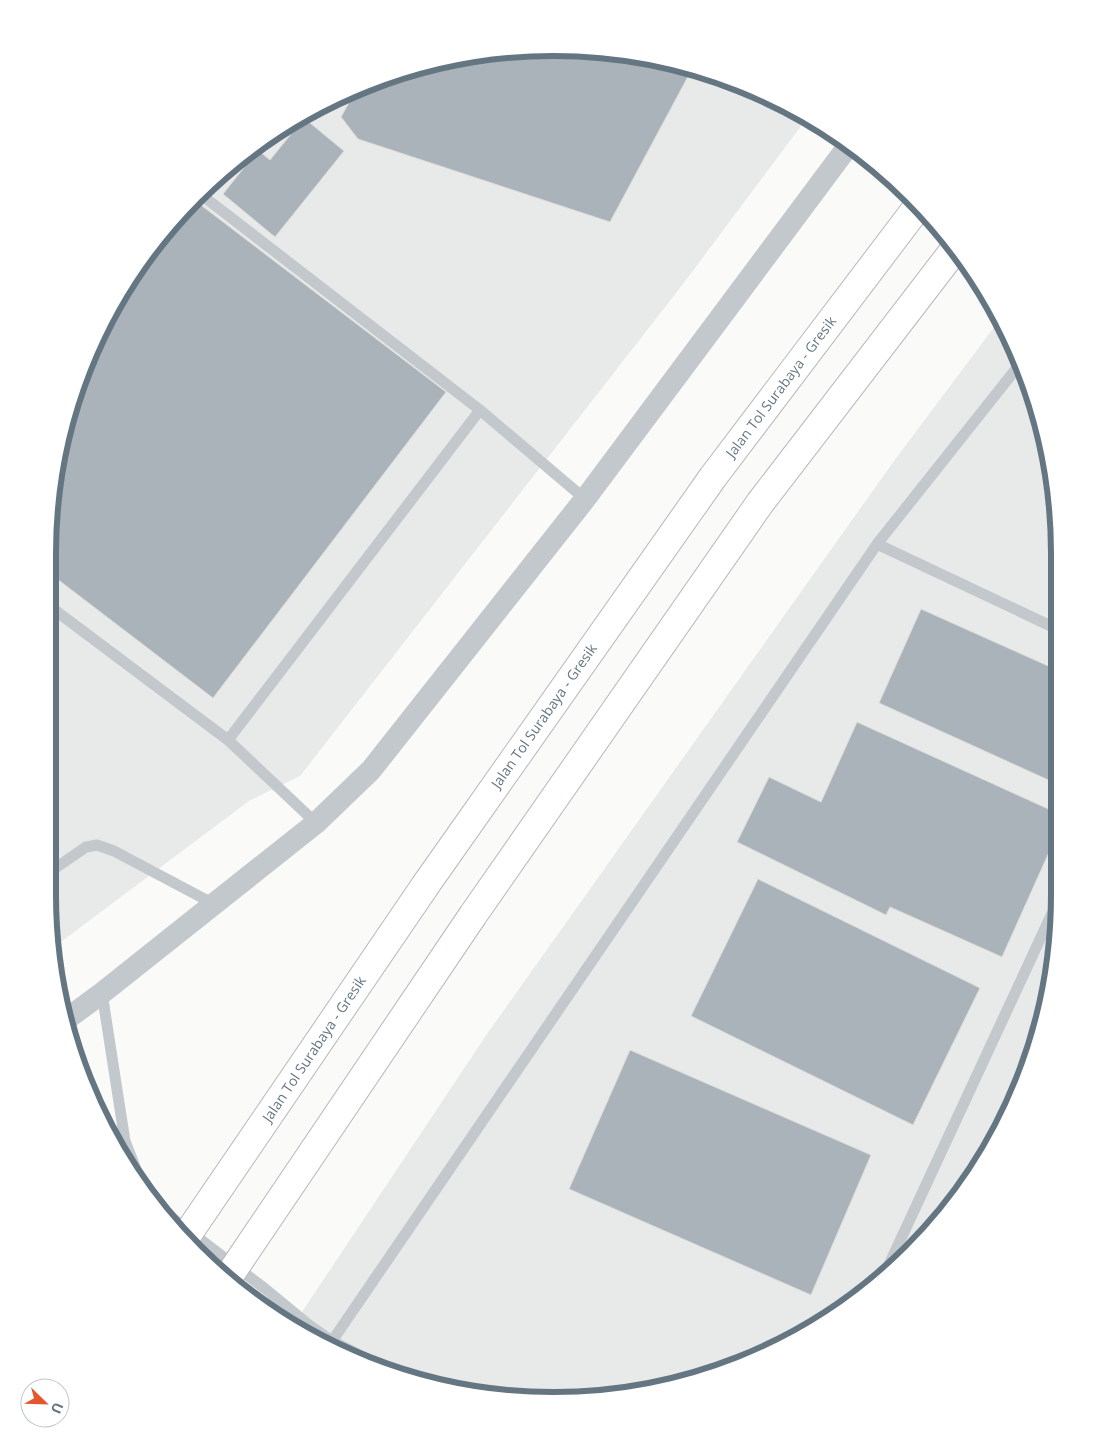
<svg xmlns="http://www.w3.org/2000/svg" width="1107" height="1448" viewBox="0 0 1107 1448" font-family="'Open Sans',sans-serif">
<style>
.built{fill:#e8e9e9}
.building{fill:#aab3b9;stroke:#dcdcda}
.lines{fill:none;stroke-linecap:round;stroke-linejoin:round}
.highway-casing{stroke:#b4b9bd;stroke-width:30}
.lane{stroke:#c3c8cc;stroke-width:11}
.street{stroke:#c3c8cc;stroke-width:22}
.highway{stroke:#fff;stroke-width:28}
.highway-bridge-casing{stroke:#b4b9bd;stroke-width:30;stroke-linecap:butt}
.highway-bridge{stroke:#fff;stroke-width:28}
.labels{text-anchor:middle;stroke-width:5;stroke-linejoin:round;paint-order:stroke}
.street-label{font-size:14px;fill:#657683;stroke:#fff}
.rim{fill:none;stroke:#657683;stroke-width:6}
</style>
<rect width="100%" height="100%" fill="#fafaf8"/>
<path class="built" d="M553,48l99,9 95,29 60,32 -124,166 -383,492 -51,25 -195,146 -6,-53 1,-373 16,-99 35,-93 52,-83 44,-50 76,-63 88,-47 95,-29z
M998,322l35,69 22,97v473l-22,96 -41,91 -58,80 -99,87 -119,59 -129,25 -132,-8 -126,-43 -35,-24 193,-290 407,-573z"/>
<path class="building" d="M553,48l99,9 40,12 -82,153 -252,-83 -17,-22 16,-29 3,-2 95,-29z
M304,118l40,33 -69,86 -52,-43 35,-44 12,10z
M193,199l253,193 -233,306 -165,-126 1,-51 16,-99 35,-93 52,-83z
M921,609l134,60v114l-176,-80z
M857,722l198,90v27l-53,118 -112,-50 -4,8 -149,-73 32,-65 52,25z
M758,879l222,109 -67,137 -222,-109z
M630,1050l241,105 -60,140 -242,-106z
M1013,1091l4,1 -25,56 -6,8 -2,-1z"/>
<g class="lines">
<defs>
<path id="highway" d="M427,883l286,-406 206,-272
M473,915l287,-412 195,-254"/>
</defs>
<use href="#highway" class="highway-casing"/>
<path class="lane" d="M199,193l281,217 105,89
M1054,540l1,-2
M877,544l178,84
M48,605l180,135 88,83
M228,740l252,-330
M48,873l38,-26 11,-2 17,6 100,53
M102,993l23,148 14,36 16,28 109,83 45,37 23,16 46,24
M886,1271l169,-364
M328,1347l549,-803 143,-180
M439,1385l27,6"/>
<path class="street" d="M64,1021l38,-28 214,-170 55,-53 214,-271 264,-354"/>
<use href="#highway" class="highway"/>
<defs>
<path id="highway-bridge" d="M185,1238l242,-355
M227,1279l246,-364"/>
</defs>
<use href="#highway-bridge" class="highway-bridge-casing"/>
<use href="#highway-bridge" class="highway-bridge"/>
</g>
<g class="labels">
<g class="street-label">
<text transform="translate(781 387) rotate(-53)" y="5">Jalan Tol Surabaya - Gresik</text>
<text transform="translate(544 716) rotate(-55)" y="5">Jalan Tol Surabaya - Gresik</text>
<text transform="translate(314 1049) rotate(-56)" y="5">Jalan Tol Surabaya - Gresik</text>
</g>
</g>
<path d="M0 0H1107V1448H0ZM553 56H554A497 497 0 0 1 1051 553V895A497 497 0 0 1 554 1392H553A497 497 0 0 1 56 895V553A497 497 0 0 1 553 56Z" fill="#fff" fill-rule="evenodd"/>
<path class="rim" d="M553 56H554A497 497 0 0 1 1051 553V895A497 497 0 0 1 554 1392H553A497 497 0 0 1 56 895V553A497 497 0 0 1 553 56Z"/>
<g transform="translate(45 1403) rotate(113)"><circle r="24" fill="#ffffff" stroke="#c1c8cd"/>
<path d="M0-4L9 19L0 12L-9 19Z" fill="#e4572e"/>
<text y="-8" font-size="14" font-weight="bold" text-anchor="middle" fill="#657683">U</text>
</g>
</svg>
